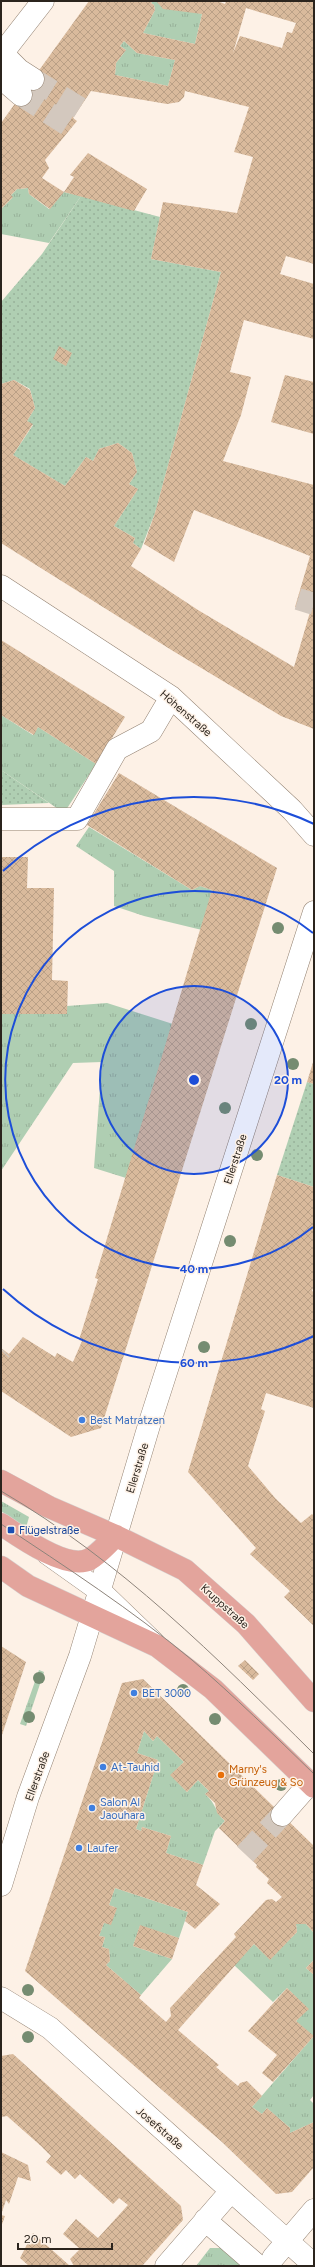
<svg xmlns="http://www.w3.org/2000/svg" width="315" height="2267" viewBox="0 0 315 2267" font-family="Figtree,sans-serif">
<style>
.grass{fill:url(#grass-tufts)}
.park{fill:url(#park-dots)}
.building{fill:url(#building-cross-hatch);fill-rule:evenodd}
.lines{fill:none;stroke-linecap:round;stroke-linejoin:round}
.minor-tunnel{stroke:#d3c8be;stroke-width:22;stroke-dasharray:22 11;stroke-linecap:butt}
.minor-casing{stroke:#928171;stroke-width:23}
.major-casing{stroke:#d5d3d2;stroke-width:23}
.minor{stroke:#fff;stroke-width:22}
.major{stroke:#e3a49c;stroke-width:22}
.tram{stroke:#8e847b;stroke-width:1}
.tree{fill:#758c71}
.ring{fill:none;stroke:#1d4ed8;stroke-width:2}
.shop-dot{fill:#3f7fe0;stroke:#fdf1e6;stroke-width:1.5}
.transit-dot{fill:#1a4fb4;stroke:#fdf1e6;stroke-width:1.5}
.food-dot{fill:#e8710a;stroke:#fdf1e6;stroke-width:1.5}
.labels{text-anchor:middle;stroke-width:3;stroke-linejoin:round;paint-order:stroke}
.street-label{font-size:11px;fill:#2b241d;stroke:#fdf1e6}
.shop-label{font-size:11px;fill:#366cbe;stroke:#fdf1e6;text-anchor:start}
.transit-label{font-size:11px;fill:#164399;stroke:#fdf1e6;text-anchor:start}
.food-label{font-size:11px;fill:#c56008;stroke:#fdf1e6;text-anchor:start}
.centre{fill:#1d4ed8;stroke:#fdf1e6;stroke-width:2}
.ring-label{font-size:12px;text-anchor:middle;font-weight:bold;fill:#1d4ed8;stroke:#fdf1e6;stroke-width:3;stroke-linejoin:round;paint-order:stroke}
</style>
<defs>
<pattern id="grass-tufts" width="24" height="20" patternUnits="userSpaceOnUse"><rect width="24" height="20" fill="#afceb2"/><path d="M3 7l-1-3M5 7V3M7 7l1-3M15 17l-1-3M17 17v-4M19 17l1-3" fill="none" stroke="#97b199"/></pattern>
<pattern id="park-dots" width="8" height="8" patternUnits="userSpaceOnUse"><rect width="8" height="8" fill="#afceb2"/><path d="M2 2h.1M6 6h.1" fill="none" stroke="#97b199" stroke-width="1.8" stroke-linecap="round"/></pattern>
<pattern id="building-cross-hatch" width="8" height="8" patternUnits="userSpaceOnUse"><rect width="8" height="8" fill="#d9ba9c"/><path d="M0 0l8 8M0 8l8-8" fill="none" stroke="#baa086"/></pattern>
</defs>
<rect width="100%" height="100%" fill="#fdf1e6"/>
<path class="grass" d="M153,1l49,13 -7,30 -52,-11 12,-23 -1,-5 -3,-2z
M124,41l13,12 38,7 -7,26 -53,-11 1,-12 10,-13 -6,-4z
M28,188l1,6 20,15 15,-17 17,4 -32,47 -48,-9v-25l11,-11 -1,-3 6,-6z
M1,715l32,20 5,-8 58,37 -32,49 -63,-43z
M89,827l103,63 8,-4 12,4 -10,40 -58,-14 -30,-10v-35l-38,-25z
M107,1003l66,21 -47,154 -32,-10 8,-106 -29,1 -72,108v-157h66v-8z
M1,1501l28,16 -3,11 -25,-17z
M39,1670l5,2 -18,54 -6,-2z
M144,1731l9,10 4,-5 27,26 -13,13 16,17 11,-12 11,11 -4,3c11,9 10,18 20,27l-10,10 -12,34 -37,-12 5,-17 -29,-9 -1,4 -5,-2 22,-69 -21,-7z
M115,1888l73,24 -9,26 -39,-12 -7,20 39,13 -31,36 -35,-30 4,-4 -1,-12 -7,-2 3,-10 -6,-1 5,-13 13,-15 -8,-3z
M296,1924h10l8,9v27l-8,8 8,7v120l-4,5 4,4v18l-24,11v-5l-23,-20 -5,6 -10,-7 61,-70 -17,-16 12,-12 -21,-21 -14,14 -39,-37 20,-21 16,15 27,-27z
M210,2248h12l17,15 1,3h-44z"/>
<path class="park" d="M81,196l79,21 -9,42 70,13 -66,241 -14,36 -8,-6 2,-5 -21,-12 24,-37 -9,-5 8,-12 -5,-19 -14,-10 -19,6 -6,12 -7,-4 -21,29 -52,-31 20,-30 -6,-4 8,-13 -5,-19 -16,-9 -13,4v-82l41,-48z
M1,770l48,33 -48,2z
M307,1082l7,2v103l-37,-12z"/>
<path class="building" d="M89,1h64l-2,2 3,2 1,5 -12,23 52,11 8,-34 -1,4 -39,-5 -7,-8h61l8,3 1,-3h88v263l-28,-8 -6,18 34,10v55l-70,-19 -14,52 21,5 -10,38 -18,46 91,24v244l-33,-13 -108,-65 -172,-108v-159l13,-4 16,10 5,18 -8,13 6,3 -20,31 52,31 21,-29 7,4 6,-12 19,-6 14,10 5,19 -8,12 9,5 -24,37 21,12 -2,5 8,6 -10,17 67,44 96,57 16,-55 -15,-5 15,-51 -116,-46 -20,52 -30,-18 11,-31 66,-241 -70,-13 12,-57 74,11 16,-56 -19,-5 15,-45 -64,-16 -1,6 -5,5 -12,2 -76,-13 -18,27 4,3 -32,39 4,8 -7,10 22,14 10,-15 -4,-2 18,-22 59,36 -13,22 -70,-19 -14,17 -21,-15 -1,-6 -11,1 -6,6 2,2 -12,12v-86zM246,8l50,15 -4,10 -5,-1 -5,16 -42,-12 -7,17zM124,41l13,12 38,7 -7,26 -53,-11 1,-12 10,-13 -6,-4z
M59,346l13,7 -6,13 -13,-7z
M285,375l29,7v52l-43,-12z
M1,640l124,77 -29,47 -58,-37 -4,8 -33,-20z
M119,773l158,95 -176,560 -30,9 -70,-46v-43l8,6 14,-17 32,20 2,-4 16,9 9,-21 -3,-1 19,-61 -3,-1 117,-388 -12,-4 -8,4 -105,-65z
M1,857h27l-1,31h27l-2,92 16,1 -1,33h-66z
M314,1059v25l-7,-2z
M277,1175l37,12v98l-2,6 2,1v116l-48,-15 -5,16 4,2 -17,55 28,33 25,24 11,-9 2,2v110l-30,-29 6,-6 -40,-37 6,-6 -68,-76z
M1,1646l25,16 -25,76z
M245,1660l14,14 -6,6 -15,-14z
M143,1679l171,167v87l-8,-9h-10l1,8 -27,28 -16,-16 -76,86 41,35 -3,2 22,19 2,-3 7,-2 15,15 -10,11 10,7 5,-6 23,20v5l24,-11v45l-22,25 -16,2 -54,-52 -197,-171 97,-288zM144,1731l9,10 4,-5 27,26 -14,13 17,17 11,-12 11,11 -4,3 10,9 2,10 8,8 -6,7 38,37 -1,2 13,12 -2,4 15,14 -6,5 -4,-3 -6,1 -32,34 2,3 -66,71 1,8 -5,6 -27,-24 2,-3 -35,-30 4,-4 -1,-12 -7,-2 3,-10 -6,-1 5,-13 7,2 6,-17 -8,-3 6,-17 73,24 -3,9 10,8 25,-25 -24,-19 7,-20 -37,-12 5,-17 -29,-9 -1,4 -5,-2 22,-69 -21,-7z
M140,1925l39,13 -7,21 -39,-13z
M314,1960v15l-8,-7z
M287,1988l22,21 -13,12 18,15 -41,46 -11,-9 15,-18 -29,-24z
M13,2054l168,152 2,14 -41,46h-68l-4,-7 10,-10 -17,-15 13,-15 22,19 30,-33 -9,-7 -6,6 -33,-30 -5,5 -9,-9 -5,5 -15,-13 5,-6 -10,-10 -34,-30 -6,1v-61z
M1,2152l27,13 3,16 -13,-4 -9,27 -3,-4 -5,15 4,1 -4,11z
M33,2233l37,33h-41l-9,-8z"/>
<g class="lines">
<path class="minor-tunnel" d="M33,79l47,29
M21,95l51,33
M298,599l16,5
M1,1350l1,-1
M245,1854l37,-39"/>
<defs>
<path id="minor" d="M3,54l16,16 14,9
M1,55l42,-54
M1,78l20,17
M1,586l170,111 121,113 22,25
M1,819h76l40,-70 34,-18 20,-34
M48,1554l52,37 54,52
M282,1815l28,-32
M1,1885l27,-88 52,-141 70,-234 164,-510
M1,1998l49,30 264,237
M205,2220l53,46
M273,2258l41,-48
M166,2266l65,-75"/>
<path id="major" d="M1,1481l48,26 67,29 69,34 61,54 68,77
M1,1524c19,13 67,47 89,35 10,-6 18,-16 26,-23
M1,1567l27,19 129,60 56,43 101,98"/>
</defs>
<use href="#minor" class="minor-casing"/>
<use href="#major" class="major-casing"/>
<use href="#minor" class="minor"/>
<use href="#major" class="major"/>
<path class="tram" d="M1,1491c121,71 214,165 313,263
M1,1524c65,43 131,86 191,136 42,36 82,75 122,114"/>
</g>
<g class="tree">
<circle cx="278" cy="928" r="6"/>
<circle cx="251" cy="1024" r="6"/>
<circle cx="293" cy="1064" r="6"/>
<circle cx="225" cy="1108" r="6"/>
<circle cx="257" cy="1155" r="6"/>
<circle cx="230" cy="1241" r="6"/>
<circle cx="204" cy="1347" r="6"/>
<circle cx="39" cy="1678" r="6"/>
<circle cx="183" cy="1690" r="6"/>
<circle cx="29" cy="1717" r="6"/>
<circle cx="215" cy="1719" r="6"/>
<circle cx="281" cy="1785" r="6"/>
<circle cx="28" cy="1990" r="6"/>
<circle cx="28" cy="2037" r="6"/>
</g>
<circle cx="194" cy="1080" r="94" fill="#1d4ed8" fill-opacity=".12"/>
<g class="ring">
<circle cx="194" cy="1080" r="94"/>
<path d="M313 1227A189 189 0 1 1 313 933"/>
<path d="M314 1336A283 283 0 0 1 3 1289M3 871A283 283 0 0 1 314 824"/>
</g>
<g class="shop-dot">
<circle cx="82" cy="1420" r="4"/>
<circle cx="134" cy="1693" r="4"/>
<circle cx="103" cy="1767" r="4"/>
<circle cx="92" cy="1808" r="4"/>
<circle cx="79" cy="1848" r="4"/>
</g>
<rect class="transit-dot" x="7" y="1526" width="8" height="8" rx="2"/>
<circle class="food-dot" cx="221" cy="1775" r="4"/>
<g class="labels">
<g class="street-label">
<text transform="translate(186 713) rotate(41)" y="4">Höhenstraße</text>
<text transform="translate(235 1159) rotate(-72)" y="4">Ellerstraße</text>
<text transform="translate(137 1468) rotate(-73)" y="4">Ellerstraße</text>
<text transform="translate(225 1606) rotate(42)" y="4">Kruppstraße</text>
<text transform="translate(37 1776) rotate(-70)" y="4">Ellerstraße</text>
<text transform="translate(160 2128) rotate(41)" y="4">Josefstraße</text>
</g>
<g class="shop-label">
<text x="90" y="1424">Best Matratzen</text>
<text x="142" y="1697">BET 3000</text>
<text x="111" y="1771">At-Tauhid</text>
<text x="100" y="1806">Salon Al<tspan x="100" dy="13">Jaouhara</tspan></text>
<text x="87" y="1852">Laufer</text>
</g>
<g class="transit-label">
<text x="19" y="1534">Flügelstraße</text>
</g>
<g class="food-label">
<text x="229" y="1773">Marny's<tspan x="229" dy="13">Grünzeug &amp; So</tspan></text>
</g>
</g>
<circle cx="194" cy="1080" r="6" class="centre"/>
<g class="ring-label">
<text x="288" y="1084">20 m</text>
<text x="194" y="1273">40 m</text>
<text x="194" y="1367">60 m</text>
</g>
<rect width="315" height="2267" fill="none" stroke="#2b241d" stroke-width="4"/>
<path d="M18 2243v6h94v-6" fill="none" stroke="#2b241d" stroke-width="2"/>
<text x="24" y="2243" font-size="12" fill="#2b241d" stroke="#fdf1e6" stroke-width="3" paint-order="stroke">20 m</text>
</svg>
